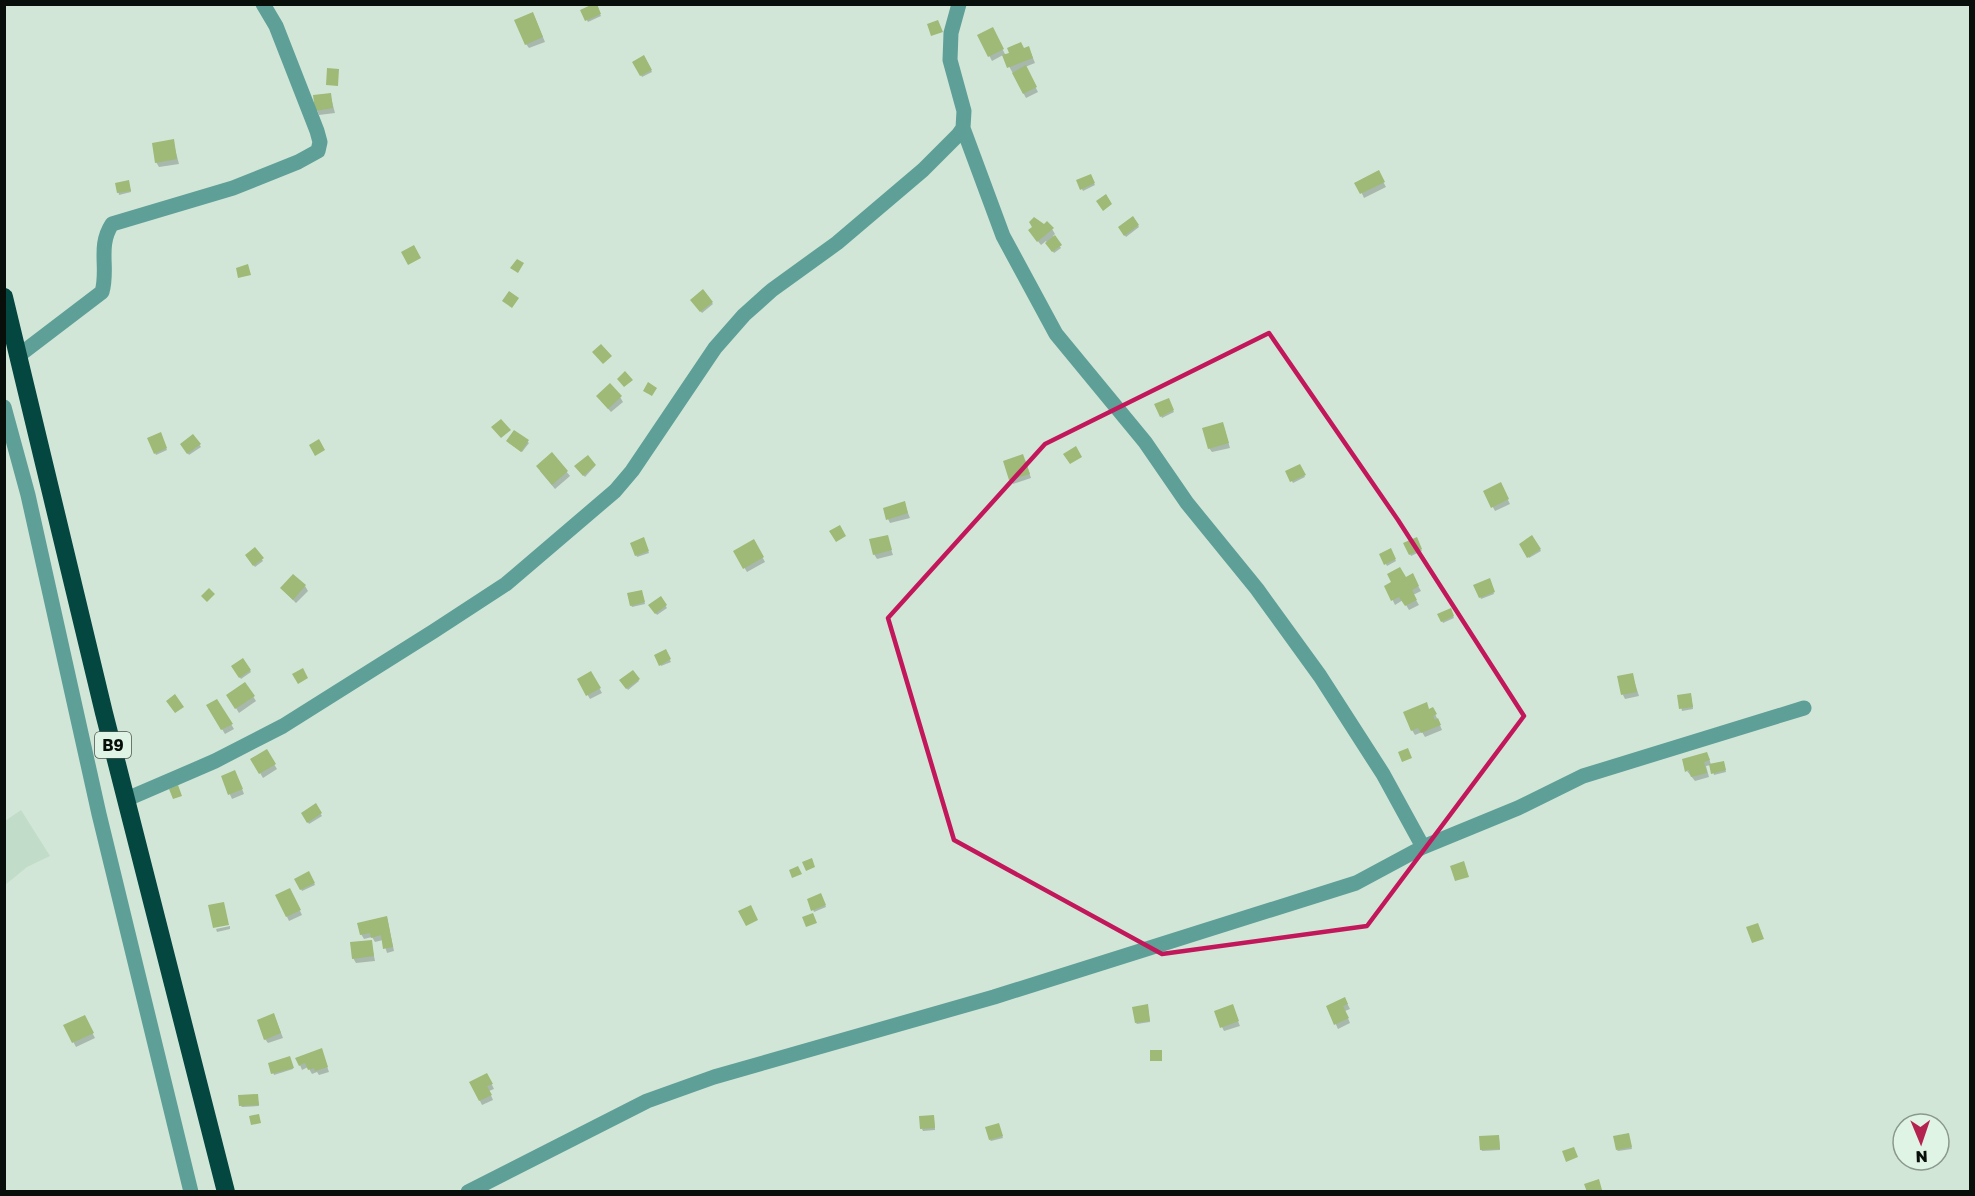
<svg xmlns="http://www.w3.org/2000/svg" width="1975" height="1196" viewBox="0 0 1975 1196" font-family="'Golos Text',sans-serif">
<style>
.built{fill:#c1dcc9}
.shadow{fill:#0003}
.building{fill:#9fb976}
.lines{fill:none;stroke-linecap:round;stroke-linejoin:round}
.street{stroke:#5ea097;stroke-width:15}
.highway{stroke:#034740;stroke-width:18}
.marked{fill:none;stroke:#c2185b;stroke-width:4.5;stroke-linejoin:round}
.labels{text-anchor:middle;stroke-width:4.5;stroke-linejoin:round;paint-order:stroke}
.shield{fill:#e0f4e5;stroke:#49534b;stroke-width:1.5}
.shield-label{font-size:16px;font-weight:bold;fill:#080e09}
</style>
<rect width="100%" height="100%" fill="#d2e6d8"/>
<path class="built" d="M21,810l29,46 -23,11 -22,18v-64z"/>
<path class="shadow" d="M595,5l6,11 -13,6 -6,-11z
M535,18l10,24 -16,6 -3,-4z
M992,29l14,27 25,-3 4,10 -10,4 13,25 -12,6 -23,-43 -11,6 -13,-25z
M644,57l8,15 -10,5 -8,-15z
M330,94l5,19 -16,2 -2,-5z
M173,141l6,23 -20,3 -3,-5z
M1378,172l8,15 -22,11 -7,-15z
M1090,176l5,9 -12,6 -5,-10z
M117,184h12l2,8 -12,3z
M1133,218l6,9 -13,10 -6,-9z
M1052,229l3,5 -2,2 8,12 -7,5 -8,-12 -5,4 -8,-10z
M703,292l10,12 -11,9 -10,-13z
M620,397l3,5 -12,10 -10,-11z
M1168,400l6,12 -12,6 -6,-13z
M1223,424l7,24 -18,4 -3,-4z
M515,432l14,11 -7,9 -13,-9z
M160,434l7,16 -11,5 -7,-16z
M193,436l8,11 -12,8 -7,-10z
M552,454l18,22 -15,13 -15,-18z
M1025,460l6,18 -18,6 -8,-22z
M595,466l-10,11 -8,-9z
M1299,466l6,11 -12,6 -6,-11z
M1500,484l10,20 -15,7 -10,-19z
M904,503l6,15 -20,5 -2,-4z
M887,537l6,18 -16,4 -3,-5z
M1532,537l9,14 -12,7 -8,-14z
M643,539l6,14 -12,4 -5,-14z
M1416,539l6,12 -11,5 -6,-12z
M754,542l11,20 -18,10 -12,-20z
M255,549l8,12 -8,6 -9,-12z
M1390,550l6,11 -9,5 -6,-11z
M1412,575l9,16 -8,4 6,10 -10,5 -6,-10 -8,5 -9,-19z
M1489,580l5,14 -13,5 -6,-14z
M305,586l3,5 -12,12 -14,-14z
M642,593l3,11 -13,3 -1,-2z
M660,598l7,10 -10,7 -7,-10z
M1450,610l4,8 -11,5 -4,-8z
M665,651l6,11 -10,4 -5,-10z
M243,660l8,12 -10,7 -8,-12z
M633,672l6,9 -11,9 -7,-10z
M591,673l11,20 -12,6 -11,-19z
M1632,674l7,22 -14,3 -2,-4z
M245,684l11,17 -17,12 -11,-18z
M1679,696h12l2,13 -11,2z
M217,701l17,28 -9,5 -17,-28z
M1433,709l9,21 -17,7 -3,-5 -7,3 -3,-5z
M266,751l11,18 -14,9 -11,-19z
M1709,758l2,7 13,-1 2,8 -12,3 -3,-10 -5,1 3,11 -14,4 -8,-10z
M237,776l7,18 -12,5 -10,-22z
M315,805l7,11 -13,8 -6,-11z
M309,873l6,12 -13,6 -6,-12z
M292,894l10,21 -13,6 -12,-25z
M821,895l5,12 -12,5 -5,-12z
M387,917l7,34 -7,2 -4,-13 -8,2 -3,-5 -8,2 -3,-5z
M230,926v3l-13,3 -1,-3z
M371,941l4,20 -19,2 -3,-5z
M1345,999l5,10 -5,2 5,12 -12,6 -10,-22z
M1148,1008l2,14 -13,2 -1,-1z
M1234,1011l6,15 -16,5 -2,-4z
M84,1017l11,21 -19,9 -11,-21z
M276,1020l7,18 -15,5 -3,-4z
M323,1054l6,18 -10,3 -2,-3 -5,2 -4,-7 -6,3 -2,-5z
M290,1060l3,9 -19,6 -4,-11z
M487,1075l7,14 -5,2 4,9 -11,5 -11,-22z
M257,1095l2,11 -17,1 -1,-1z
M934,1118l1,12 -12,1 -1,-2z
M999,1126l4,12 -12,3 -1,-1z
M1629,1137l3,12 -14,2 -1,-1z
M1499,1138l1,12 -18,1 -1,-2z"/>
<path class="building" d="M593,4h4l4,10 -16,7 -5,-11z
M533,12l10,25 -18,8 -11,-25z
M938,20l5,12 -12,4 -4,-12z
M993,27l11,22 -16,8 -11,-22z
M1021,42l3,6 5,-2 4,12 -26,10 -5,-13 7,-2 -2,-5z
M644,55l8,15 -12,6 -8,-14z
M1026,65l11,22 -14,7 -11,-21z
M327,68l12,1 -1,17 -12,-1z
M331,93l2,15 -18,3 -2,-16z
M174,139l3,20 -22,4 -3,-20z
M1379,170l6,12 -25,12 -6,-11z
M1091,174l4,9 -15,7 -4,-10z
M129,180l2,11 -14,2 -2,-10z
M1106,194l6,10 -9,7 -7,-10z
M1133,216l6,9 -15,11 -6,-9z
M1034,217l10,7 3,-3 7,7 -17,14 -9,-12 4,-3 -3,-5z
M1055,235l7,10 -10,7 -7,-9z
M414,245l7,13 -13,7 -7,-13z
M517,259l7,4 -6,10 -8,-5z
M248,264l3,11 -13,3 -2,-10z
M703,289l10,13 -13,10 -10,-12z
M509,291l10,7 -7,10 -10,-7z
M601,344l11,12 -9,8 -11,-12z
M625,371l8,9 -9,7 -7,-8z
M648,382l9,6 -5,8 -9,-5z
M610,383l12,13 -14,13 -12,-13z
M1169,398l5,12 -14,7 -6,-13z
M501,419l10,11 -10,8 -10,-11z
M1223,422l6,21 -21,6 -6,-21z
M514,430l15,10 -8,12 -15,-11z
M161,432l6,16 -13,6 -7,-16z
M193,434l8,10 -14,10 -7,-10z
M319,439l6,11 -10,6 -6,-11z
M1076,446l6,11 -12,7 -7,-10z
M552,452l16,19 -16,14 -16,-19z
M1023,454l7,20 -21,6 -6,-19z
M588,455l8,10 -13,11 -9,-10z
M1300,464l6,11 -16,7 -5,-11z
M1501,482l8,17 -18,9 -8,-17z
M905,501l3,12 -22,7 -3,-12z
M840,525l6,11 -10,6 -7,-11z
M888,535l4,15 -19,5 -4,-16z
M1532,535l9,14 -14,9 -8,-14z
M644,537l5,14 -14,5 -5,-13z
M1417,537l5,12 -13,6 -6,-12z
M754,539l10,18 -21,12 -10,-18z
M255,547l9,11 -11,8 -8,-11z
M1391,548l5,11 -12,6 -5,-11z
M1400,567l6,10 7,-4 6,13 -7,4 5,10 -12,6 -6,-9 -8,4 -7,-15 7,-4 -4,-8z
M293,574l13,11 -13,15 -13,-12z
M1490,578l5,14 -16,6 -6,-13z
M209,588l6,6 -8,8 -6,-6z
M642,590l3,12 -15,4 -3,-13z
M661,596l6,9 -12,9 -7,-9z
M1451,608l3,8 -13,6 -4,-8z
M666,649l5,10 -12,7 -5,-11z
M243,658l8,12 -12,8 -8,-12z
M303,668l5,10 -10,6 -6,-10z
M633,670l7,9 -14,10 -7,-9z
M591,671l10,17 -15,8 -9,-17z
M1633,673l4,19 -16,3 -4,-19z
M245,682l10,14 -20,13 -9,-14z
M1691,693l2,14 -14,2 -2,-14z
M175,694l9,13 -9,6 -9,-12z
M217,699l16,25 -12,6 -15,-25z
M1427,702l2,7 4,-2 4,7 -4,2 2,4 3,-2 3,7 -20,8 -3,-5 -7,3 -8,-19z
M1408,748l4,10 -10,4 -4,-10z
M267,749l9,15 -17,10 -9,-15z
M1707,752l3,8 -6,2 3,11 -16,4 -2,-7 -4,2 -3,-13z
M1724,761l2,9 -15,4 -2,-10z
M235,770l8,19 -15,6 -7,-19z
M178,785l4,11 -9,3 -4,-10z
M316,803l6,10 -15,10 -6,-10z
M812,858l3,9 -9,4 -4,-9z
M1464,861l5,16 -14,4 -5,-15z
M798,866l4,8 -10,4 -3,-8z
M309,871l6,12 -15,7 -6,-11z
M290,888l11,22 -15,7 -11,-22z
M821,893l5,12 -15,6 -4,-12z
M224,902l5,23 -16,3 -5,-23z
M751,905l7,15 -12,6 -8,-15z
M813,913l4,10 -11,4 -4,-10z
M387,916l6,31 -10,2 -2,-14 -10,3 -1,-5 -10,2 -3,-12z
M1758,923l6,16 -12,4 -6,-16z
M372,940l2,16 -22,3 -2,-17z
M1345,997l3,7 -5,2 6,12 -15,7 -8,-19z
M1148,1004l2,17 -15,2 -3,-16z
M1233,1004l6,17 -19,7 -6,-17z
M274,1013l7,20 -17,7 -7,-20z
M85,1015l9,18 -22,10 -9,-18z
M322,1048l6,19 -13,4 -1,-3 -6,2 -3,-7 -6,3 -4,-8z
M1150,1050h12v11h-12z
M290,1056l4,12 -23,6 -3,-11z
M487,1073l6,11 -6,2 5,9 -13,6 -10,-19z
M258,1094l1,11 -20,1 -1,-11z
M259,1114l2,9 -10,2 -2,-9z
M934,1115l1,13 -15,1 -1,-13z
M999,1123l4,13 -14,4 -4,-13z
M1629,1133l3,14 -16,3 -3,-14z
M1499,1135l1,14 -20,1 -1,-14z
M1574,1147l4,10 -12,5 -4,-11z
M1599,1179l3,11 -15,2 -3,-8z"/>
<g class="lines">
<path class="street" d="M963,128l40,108 53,98 89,108 42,61 70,86 63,87 63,98 40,73
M18,356l84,-64c7,-24 -5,-45 10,-68l121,-36 65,-26 20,-11 2,-9 -3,-11 -41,-105 -13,-22
M4,407l24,88 71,319 92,378
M127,799l88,-38 68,-35 151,-95 72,-47 109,-93 17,-20 83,-123 29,-33 28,-25 65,-47 86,-73 35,-35 5,-7 1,-17 -14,-51 1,-27 8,-29
M468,1192l179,-91 67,-24 280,-80 362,-114 67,-36 95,-39 65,-32 221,-68"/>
<path class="highway" d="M4,297l100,416 122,479"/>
</g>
<path class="marked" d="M1269,333l129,187 126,196 -157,210 -205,28 -208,-114 -66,-222 157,-174z"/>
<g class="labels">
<rect class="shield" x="95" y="732" width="36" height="26" rx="4.5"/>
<g class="shield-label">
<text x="113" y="751">B9</text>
</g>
</g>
<rect width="1975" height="1196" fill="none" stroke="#080e09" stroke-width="12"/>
<g transform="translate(1921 1142) rotate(178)"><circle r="28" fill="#e0f4e5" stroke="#8a988d" stroke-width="1.5"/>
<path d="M0-4.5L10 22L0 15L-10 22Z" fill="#b4234f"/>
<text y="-9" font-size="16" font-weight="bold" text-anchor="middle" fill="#080e09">N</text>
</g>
</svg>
